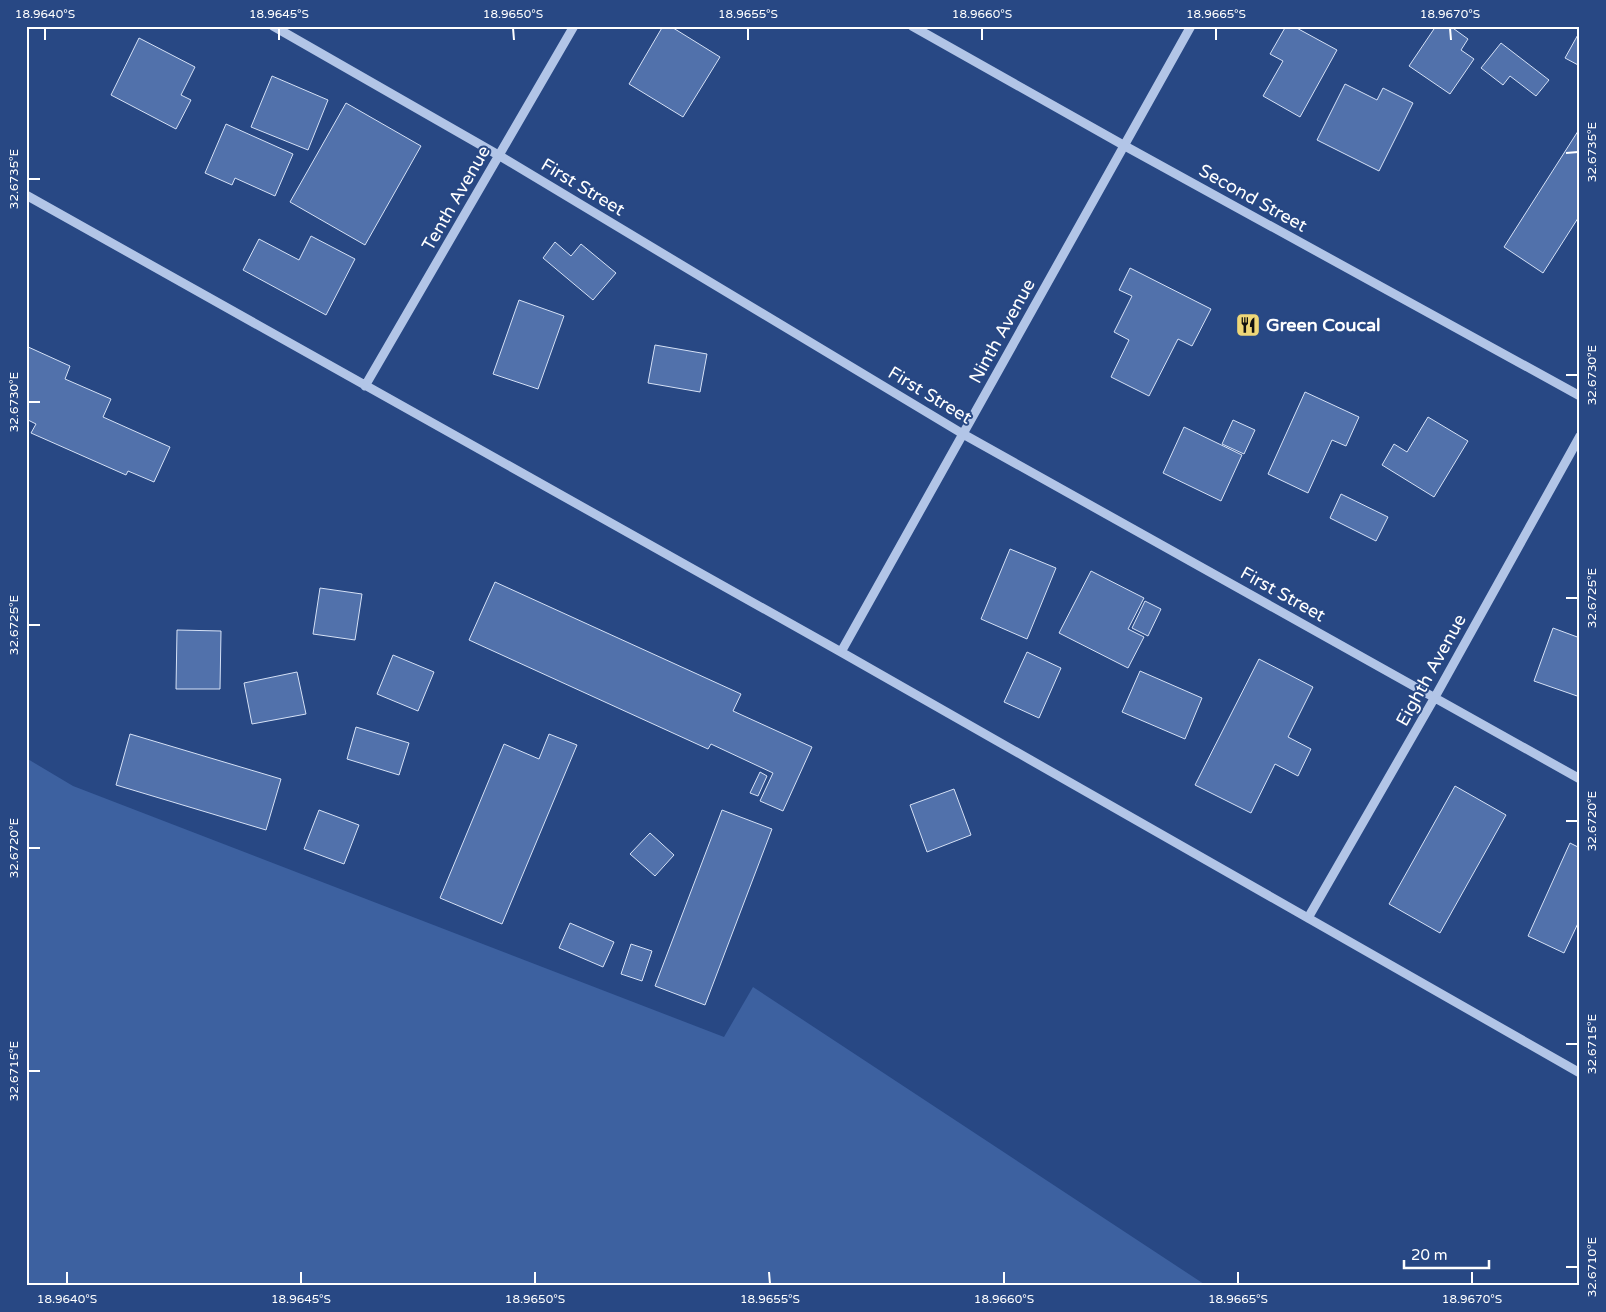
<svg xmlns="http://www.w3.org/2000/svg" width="1606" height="1312" viewBox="0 0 1606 1312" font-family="'Varela Round',sans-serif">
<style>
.green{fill:#3d61a0}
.building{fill:#5171ab;stroke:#d5e1f6}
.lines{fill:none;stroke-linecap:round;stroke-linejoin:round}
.minor{stroke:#b2c5e7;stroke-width:9}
.ticks{fill:none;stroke:#fff;stroke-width:2}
.labels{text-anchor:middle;stroke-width:4;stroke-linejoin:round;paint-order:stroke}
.street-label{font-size:18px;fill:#fff;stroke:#284884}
.poi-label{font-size:18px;font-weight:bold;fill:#fff;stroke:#284884;text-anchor:start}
.neatline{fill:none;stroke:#fff;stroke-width:2}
.ticks-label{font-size:12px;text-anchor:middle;fill:#fff}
</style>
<rect width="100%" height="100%" fill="#284884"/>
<path class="green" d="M26,758l47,28 651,251 29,-50 454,299h-1181z"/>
<path class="building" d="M663,26h7l50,31 -37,60 -54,-33z
M1286,26h7l44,24 -37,67 -37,-21 20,-35 -13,-7z
M1436,26h14l18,13 -7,11 13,9 -24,35 -41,-28z
M1580,31v35l-15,-8z
M139,38l56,29 -14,28 10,5 -15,29 -65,-34z
M1501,43l48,37 -13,16 -26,-20 -7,9 -22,-17z
M272,76l56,24 -20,50 -57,-23z
M1345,84l32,16 6,-12 30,15 -34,68 -62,-31z
M346,103l75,43 -56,99 -75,-43z
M226,124l67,30 -18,42 -40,-18 -3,7 -27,-12z
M1580,128v87l-37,58 -39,-26z
M311,236l44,23 -29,56 -83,-45 16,-31 40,21z
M555,242l16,14 10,-12 35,29 -23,27 -50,-42z
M1130,268l81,41 -19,37 -14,-7 -29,57 -38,-19 18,-37 -15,-8 18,-36 -13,-6z
M519,300l45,16 -26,73 -45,-15z
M655,345l52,9 -7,38 -52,-9z
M26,346l44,20 -5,13 46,20 -8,18 67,30 -16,35 -26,-11 -2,4 -95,-42 5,-9 -10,-5z
M1305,392l54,25 -13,29 -14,-6 -24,53 -40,-19z
M1428,417l40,24 -34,56 -52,-32 12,-21 13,8z
M1233,420l22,10 -11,24 -22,-10z
M1184,427l58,28 -21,46 -58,-28z
M1341,494l47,23 -12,24 -46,-23z
M1010,549l46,19 -29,71 -46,-20z
M1091,571l53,27 -16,31 16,8 -16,31 -69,-35z
M495,582l246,112 -8,17 79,36 -29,64 -23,-10 13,-28 -62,-29 -3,5 -239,-109z
M320,588l42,6 -7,46 -42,-6z
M1145,601l16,8 -13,27 -16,-8z
M1553,628l27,10v59l-46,-16z
M177,630l44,1 -1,58h-44z
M1027,652l34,16 -22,50 -35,-16z
M393,655l41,17 -16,39 -41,-17z
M1259,659l54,28 -25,50 23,12 -13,27 -23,-12 -24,49 -56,-28z
M1140,671l62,27 -17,41 -63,-27z
M297,672l9,42 -54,10 -8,-41z
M356,727l53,16 -10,32 -52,-16z
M130,734l151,45 -15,51 -150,-45z
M549,734l28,11 -75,179 -62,-26 64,-154 35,15z
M760,772l7,4 -9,20 -8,-3z
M1455,786l51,29 -66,118 -51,-29z
M954,789l17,46 -44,17 -17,-47z
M319,810l40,15 -15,39 -40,-15z
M722,810l50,19 -67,176 -50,-19z
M650,833l24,22 -19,21 -25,-22z
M1570,843l10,5v71l-16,34 -36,-17z
M570,923l44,19 -11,25 -44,-19z
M631,944l21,7 -10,30 -21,-7z"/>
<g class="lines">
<path class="minor" d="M273,26l227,130 463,278 617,345
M912,26l213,120 455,250
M26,195l815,457 739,421
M365,386l209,-360
M841,652l350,-626
M1308,918l127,-221 145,-261"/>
</g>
<path class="ticks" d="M45,28v12M279,28v12M513,28l1,12M748,28v12M982,28v12M1216,28v12M1450,28l1,12M1566,153l12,-1M28,179h12M1566,375h12M28,402h12M1566,598h12M28,625h12M1566,821h12M28,848h12M1566,1044h12M28,1071h12M1566,1267h12M67,1272v12M301,1272v12M535,1272v12M769,1272l1,12M1004,1272v12M1238,1272v12M1472,1272v12"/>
<defs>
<symbol id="restaurant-square" viewBox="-11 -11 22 22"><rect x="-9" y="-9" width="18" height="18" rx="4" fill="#efd778" stroke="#284884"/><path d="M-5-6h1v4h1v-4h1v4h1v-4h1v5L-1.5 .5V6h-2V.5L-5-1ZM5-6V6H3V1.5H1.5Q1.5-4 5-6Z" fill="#111"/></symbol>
</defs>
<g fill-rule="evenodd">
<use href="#restaurant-square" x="1234" y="311" width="28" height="28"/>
</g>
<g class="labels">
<g class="street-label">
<text transform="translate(583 187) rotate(31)" y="6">First Street</text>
<text transform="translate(456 198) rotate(-60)" y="6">Tenth Avenue</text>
<text transform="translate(1253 198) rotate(29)" y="6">Second Street</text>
<text transform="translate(1002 331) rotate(-61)" y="6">Ninth Avenue</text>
<text transform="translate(930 395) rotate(31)" y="6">First Street</text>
<text transform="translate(1283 594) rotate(29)" y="6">First Street</text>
<text transform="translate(1431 670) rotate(-61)" y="6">Eighth Avenue</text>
</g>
<g class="poi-label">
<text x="1266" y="331">Green Coucal</text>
</g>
</g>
<rect width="1606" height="1312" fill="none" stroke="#284884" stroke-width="55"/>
<path d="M1404 1260v8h85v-8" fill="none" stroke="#ffffff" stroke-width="2.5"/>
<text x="1411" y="1260" font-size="15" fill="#ffffff" stroke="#284884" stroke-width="4" paint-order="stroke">20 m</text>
<rect x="28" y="28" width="1550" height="1256" class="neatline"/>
<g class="ticks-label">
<text x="45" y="18">18.9640°S</text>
<text x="279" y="18">18.9645°S</text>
<text x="513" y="18">18.9650°S</text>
<text x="748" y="18">18.9655°S</text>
<text x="982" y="18">18.9660°S</text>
<text x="1216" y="18">18.9665°S</text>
<text x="1450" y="18">18.9670°S</text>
<text transform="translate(1592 152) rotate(-90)" y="4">32.6735°E</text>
<text transform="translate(14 179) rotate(-90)" y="4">32.6735°E</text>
<text transform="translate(1592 375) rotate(-90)" y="4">32.6730°E</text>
<text transform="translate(14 402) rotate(-90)" y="4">32.6730°E</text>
<text transform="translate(1592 598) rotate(-90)" y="4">32.6725°E</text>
<text transform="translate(14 625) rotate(-90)" y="4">32.6725°E</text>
<text transform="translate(1592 821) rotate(-90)" y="4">32.6720°E</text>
<text transform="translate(14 848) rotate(-90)" y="4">32.6720°E</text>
<text transform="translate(1592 1044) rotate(-90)" y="4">32.6715°E</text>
<text transform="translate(14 1071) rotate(-90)" y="4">32.6715°E</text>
<text transform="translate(1592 1267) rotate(-90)" y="4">32.6710°E</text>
<text x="67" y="1303">18.9640°S</text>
<text x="301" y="1303">18.9645°S</text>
<text x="535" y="1303">18.9650°S</text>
<text x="770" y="1303">18.9655°S</text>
<text x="1004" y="1303">18.9660°S</text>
<text x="1238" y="1303">18.9665°S</text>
<text x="1472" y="1303">18.9670°S</text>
</g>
</svg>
